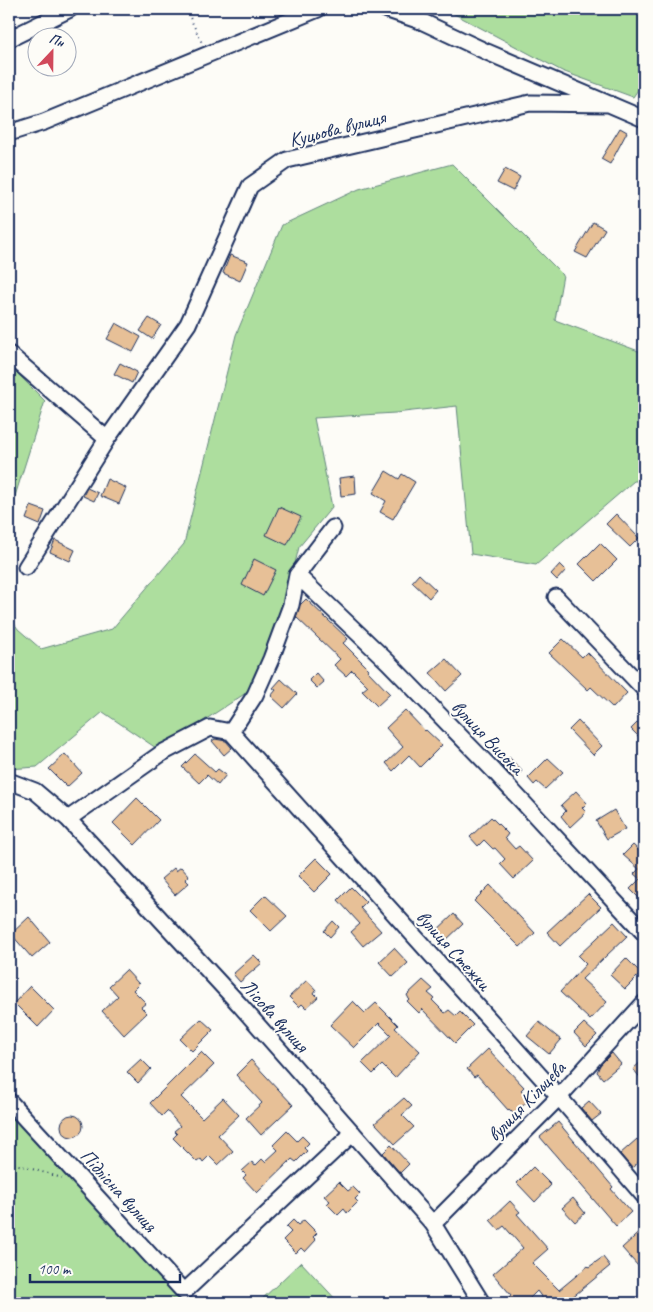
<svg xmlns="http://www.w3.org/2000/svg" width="653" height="1312" viewBox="0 0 653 1312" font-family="Caveat,sans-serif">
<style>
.green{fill:#adde9e;stroke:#64867e}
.building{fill:#e7c097;stroke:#1b2f5e}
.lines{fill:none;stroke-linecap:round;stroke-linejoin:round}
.minor-casing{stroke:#1b2f5e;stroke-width:19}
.path{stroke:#1b2f5e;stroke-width:2;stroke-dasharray:1 4;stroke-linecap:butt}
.minor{stroke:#fdfcf7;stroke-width:15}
.labels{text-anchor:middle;stroke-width:4;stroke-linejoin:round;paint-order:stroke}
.street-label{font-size:20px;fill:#1b2f5e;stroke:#fdfcf7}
</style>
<rect width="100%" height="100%" fill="#fdfcf7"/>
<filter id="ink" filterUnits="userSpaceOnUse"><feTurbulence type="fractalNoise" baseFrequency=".02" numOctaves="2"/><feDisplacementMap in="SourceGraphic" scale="10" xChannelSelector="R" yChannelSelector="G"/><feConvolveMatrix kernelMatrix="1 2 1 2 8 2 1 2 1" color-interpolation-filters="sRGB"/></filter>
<g filter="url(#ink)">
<path class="green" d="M445,9h199v72l-11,16 -71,-26z
M452,164l111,111 -8,45 89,33v128h-10l-98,84 -65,-11 -14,-148 -62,7 -81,5 18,89 -33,40 -20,82 -24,58 -96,63 -56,-38 -66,55 -28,2v-153l9,13 23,20 71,-20 72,-85 52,-209 46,-110 77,-36z
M9,365l36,36 -36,114z
M9,1109l120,130 63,64h-183z
M301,1262l38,41h-81z"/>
<path class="building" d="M620,128l7,4 -17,32 -9,-5z
M505,169l15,8 -7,14 -16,-8z
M593,222l12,7 -18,29 -12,-6z
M230,255l18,7 -8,19 -17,-8z
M149,318l12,7 -9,14 -12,-8z
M116,323l25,14 -8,15 -26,-13z
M120,363l17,9 -5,11 -18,-9z
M386,471l13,8 3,-5 13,8 -22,37 -13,-7 6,-11 -13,-8z
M355,476l1,18 -15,2 -2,-18z
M107,479l19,9 -7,16 -19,-8z
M87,488l11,5 -4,8 -11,-5z
M31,506l14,5 -5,14 -14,-6z
M279,507l22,10 -14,28 -21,-10z
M616,514l23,24 -9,9 -24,-23z
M55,540l20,10 -5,11 -20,-9z
M600,543l17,17 -21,21 -17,-17z
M254,559l22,11 -13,26 -21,-11z
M560,564l6,6 -9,10 -6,-6z
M419,574l17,16 -7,8 -17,-16z
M306,599l42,40 -5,4 26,26 -2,1 23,24 -13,12 -15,-15 6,-5 -16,-16 -6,6 -12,-11 6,-6 -44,-42 4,-12z
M563,639l19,18 5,-5 40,41 -14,15 -22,-21 -3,3 -39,-37z
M446,659l16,17 -16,15 -16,-18z
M316,673l8,9 -7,6 -8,-8z
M281,679l16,15 -13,14 -13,-12 5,-6 -3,-2z
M405,710l20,21 1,-1 16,15 -22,22 -11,-12 -16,16 -7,-8 17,-16 -17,-19z
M644,716v26l-13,-13z
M578,721l24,25 -9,9 -24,-25z
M215,739l11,2 6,7 -8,7 -12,-14z
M65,754l17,19 -15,14 -18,-18z
M195,754l20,18 3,-3 8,6 -8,10 -11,-10 -8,8 -17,-16z
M509,757l13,14 -8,8 -13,-14z
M548,758l15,14 -18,17 -8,-7 -3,3 -6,-7z
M576,791l11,12 -5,5 4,4 -16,15 -9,-11 5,-5 -5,-6z
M137,798l22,22 -24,25 -22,-22z
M614,810l11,19 -18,10 -11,-18z
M491,817l17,17 -3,4 10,11 4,-3 14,15 -19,18 -14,-15 5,-5 -10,-11 -2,1 -9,-9 -6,6 -8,-9z
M633,845l11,10v40l-4,4 -10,-10 10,-10 -6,-5 5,-5 -16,-14z
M316,858l16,16 -18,18 -16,-16z
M181,867l8,9 -4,3 4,4 -14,12 -14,-16 13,-11 2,3z
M490,885l45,48 -15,14 -46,-46z
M351,887l15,15 -6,6 21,23 -18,15 -12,-14 9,-8 -22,-24z
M588,894l13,13 -41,39 -13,-14z
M265,895l22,21 -16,15 -21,-21z
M454,914l9,10 -20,19 -9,-10z
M29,917l21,25 -18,16 -21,-24z
M333,921l6,6 -9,10 -6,-6z
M614,922l13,14 -45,43 25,23 -17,18 -30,-28 26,-28 -8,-8z
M394,948l14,15 -15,14 -14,-15z
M254,955l8,8 -22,19 -7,-8z
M626,958l15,15 -16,16 -15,-14z
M126,970l13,14 -6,6 13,13 -5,4 6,6 -23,22 -22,-24 16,-15 -9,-10z
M307,980l9,10 -2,3 4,4 -12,11 -4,-4 -3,3 -10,-10z
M423,980l10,9 -5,4 6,5 -2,2 13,13 4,-3 7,6 4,-4 13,13 -18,18 -33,-34 -3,4 -12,-12 2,-2 -2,-4z
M30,986l24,24 -16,17 -24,-24z
M353,1001l12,12 11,-10 22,22 -3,3 25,23 -25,27 -13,-13 -9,9 -11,-11 29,-28 -12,-12 -25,25 -24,-23z
M201,1019l12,11 -21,21 -12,-12z
M539,1022l22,18 -12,14 -22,-18z
M584,1023l13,12 -11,11 -12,-13z
M488,1049l36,38 -3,3 9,9 -16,15 -5,-5 -1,1 -31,-35 -3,2 -7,-8z
M201,1052l13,13 -33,32 21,21 21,-20 16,17 -21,20 15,16 -15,14 -9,-9 -6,6 -2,-3 -4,3 -24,-24 4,-4 -3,-3 6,-5 -13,-15 -5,5 -12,-13z
M612,1053l9,11 -18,15 -6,-7 3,-7z
M141,1059l10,10 -13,14 -11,-11z
M644,1059v23l-11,-13z
M251,1060l42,45 -32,30 -15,-17 16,-15 -26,-28z
M404,1098l8,8 -10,9 12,12 -19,17 -20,-21z
M589,1101l12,13 -9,7 -11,-13z
M61 1126a11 11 0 1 1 22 0a11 11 0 1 1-22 0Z
M558,1122l55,65 -2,2 20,23 -15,14 -76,-89z
M287,1131l10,10 5,-5 7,7 -5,5 3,3 -11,11 -4,-3 -35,34 -14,-15 3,-3 -4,-4 10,-9 3,4 7,-7 3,3 13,-12 -5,-5z
M637,1139l7,8v10l-12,11 -12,-14z
M391,1145l18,19 -9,9 -17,-20z
M533,1167l18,18 -16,17 -18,-19z
M339,1182l9,9 5,-4 7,7 -5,5 3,3 -11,11 -3,-4 -6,6 -11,-11 3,-3 -6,-5z
M573,1198l12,15 -10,9 -13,-14z
M510,1201l10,11 -3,2 31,35 -16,14 27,27 29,-24 1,1 14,-10 7,9 -45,37h-19l-9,-12 -12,12h-14l-4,-4 4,-4 -18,-21 30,-26 -19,-22 -5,4 -9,-10z
M293,1220l5,5 6,-5 13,13 -4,4 3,3 -11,12 -4,-4 -5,5 -13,-13 8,-8 -5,-5z
M644,1228v32l-6,6 -16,-18z"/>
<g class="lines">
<defs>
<path id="minor" d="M385,9l38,13 64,30 157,67
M9,39l61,-30
M9,133l35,-11 274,-113
M9,354l98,85
M26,567l81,-128 81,-115 62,-138 37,-26 243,-57 80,1
M297,575l91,87 106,109 150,162
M556,597l88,92
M231,732l328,365 85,99
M9,781l26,10 33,28 171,185 194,220 49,79
M68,819l94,-66 48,-25 21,4 24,-37 16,-36 20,-54 6,-30 36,-47
M9,1101l175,191 169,-159
M433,1224l126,-127 85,-94"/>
</defs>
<use href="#minor" class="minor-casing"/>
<path class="path" d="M186,9l16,34
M9,1162l53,16
M168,1303l6,-4"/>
<use href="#minor" class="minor"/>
</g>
</g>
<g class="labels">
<g class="street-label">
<text transform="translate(337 128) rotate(-14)" y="7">Куцьова вулиця</text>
<text transform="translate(488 737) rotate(46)" y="7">вулиця Висока</text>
<text transform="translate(454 950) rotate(48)" y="7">вулиця Стежки</text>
<text transform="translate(275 1015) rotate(48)" y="7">Лісова вулиця</text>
<text transform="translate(526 1101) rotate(-46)" y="7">вулиця Кільцева</text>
<text transform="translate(119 1190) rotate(48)" y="7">Підлісна вулиця</text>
</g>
</g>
<rect width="653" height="1312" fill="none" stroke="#fdfcf7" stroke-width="30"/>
<rect x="15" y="15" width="623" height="1282" fill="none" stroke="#1b2f5e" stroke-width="2" filter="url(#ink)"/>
<g transform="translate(52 52) rotate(22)"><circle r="24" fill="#fdfcf7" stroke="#a3aaba"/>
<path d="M0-4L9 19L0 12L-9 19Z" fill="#d1495b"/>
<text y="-8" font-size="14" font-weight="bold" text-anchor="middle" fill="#1b2f5e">Пн</text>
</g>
<path d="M30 1274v8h150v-8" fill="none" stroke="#1b2f5e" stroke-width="2.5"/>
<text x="38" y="1274" font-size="15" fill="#1b2f5e" stroke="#fdfcf7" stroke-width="4" paint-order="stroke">100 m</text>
</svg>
